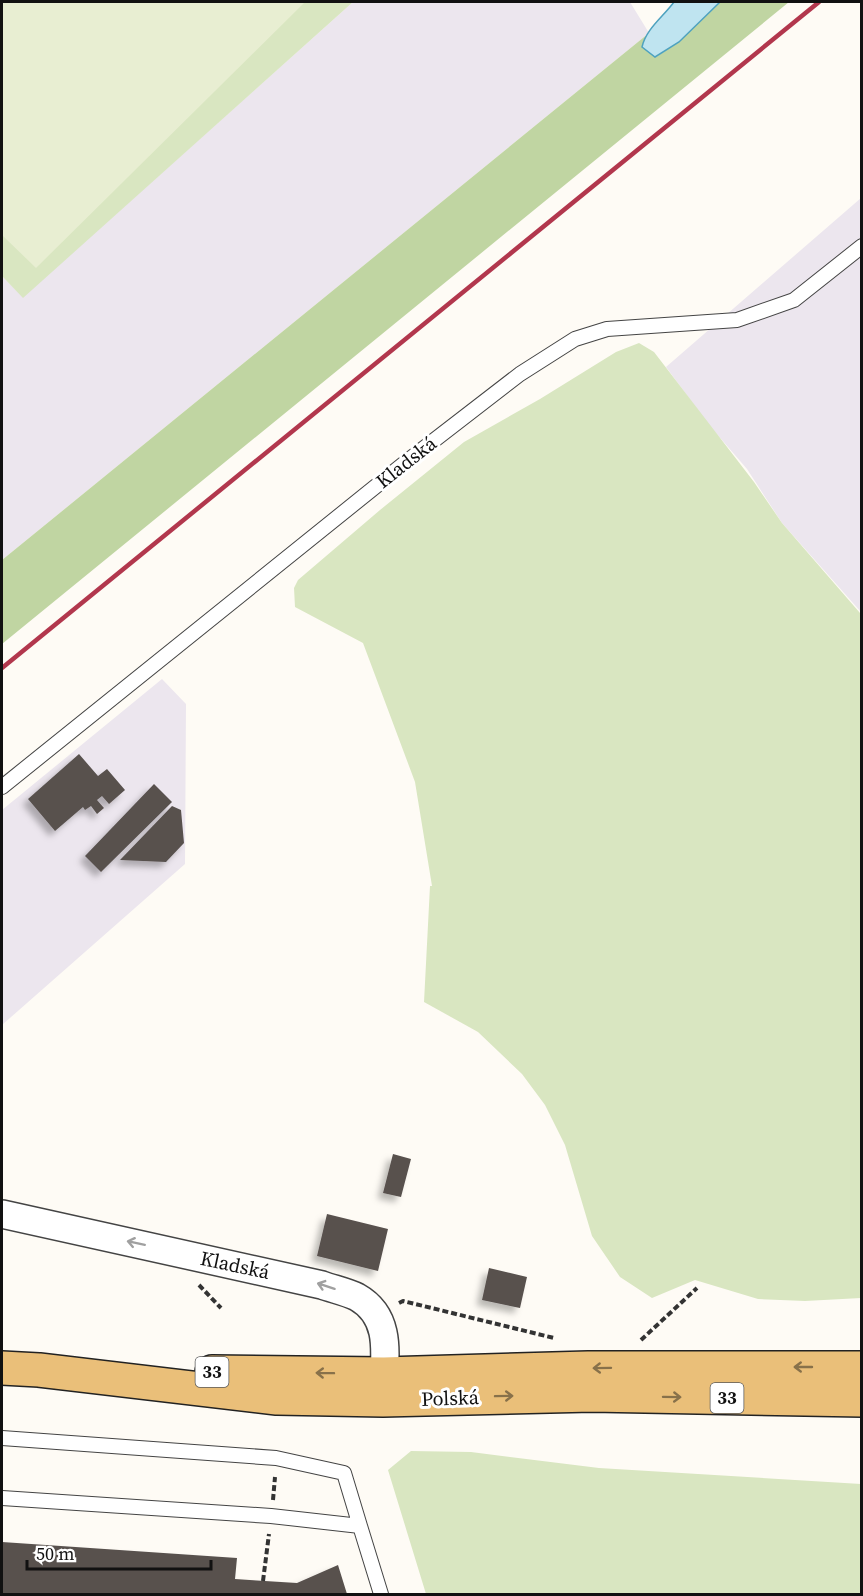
<svg xmlns="http://www.w3.org/2000/svg" width="863" height="1596" viewBox="0 0 863 1596" font-family="'Source Serif 4',serif">
<style>
.industrial{fill:#ece6ee}
.green{fill:#d9e6c1}
.forest{fill:#c0d5a2}
.pitch{fill:#e8eed2}
.water{fill:#bfe4f0;stroke:#4ea2bf;stroke-width:1.5}
.building{fill:#58514e;filter:url(#shadow)}
.lines{fill:none;stroke-linecap:round;stroke-linejoin:round}
.service-casing{stroke:#444;stroke-width:16}
.minor-casing{stroke:#444;stroke-width:30}
.primary-casing{stroke:#222;stroke-width:36}
.path{stroke:#333;stroke-width:4;stroke-dasharray:6 3;stroke-linecap:butt}
.service{stroke:#fff;stroke-width:14}
.minor{stroke:#fff;stroke-width:27}
.primary{stroke:#eabf79;stroke-width:33}
.rail{stroke:#b2374d;stroke-width:4.5}
.oneway{stroke:#a0a0a0}
.oneway2{stroke:#88714a}
.labels{text-anchor:middle;stroke-width:6;stroke-linejoin:round;paint-order:stroke}
.shield{fill:#fff;stroke:#585858;stroke-width:1.5}
.shield-label{font-size:18px;font-weight:bold;fill:#111}
.street-label{font-size:20px;fill:#111;stroke:#fff}
</style>
<defs>
<filter id="shadow"><feDropShadow dx="-5.5" dy="5.5" stdDeviation="3" flood-color="#0004"/></filter>
</defs>
<rect width="100%" height="100%" fill="#fefbf5"/>
<path class="industrial" d="M353,2h277l19,31 -647,527v-284l21,21z
M861,198v414l-79,-89 -35,-54 -38,-44 -43,-58z
M162,679l24,25 -1,160 -183,161v-215z"/>
<path class="green" d="M2,2h351l-330,296 -21,-22z
M639,343l15,9 100,130 28,41 78,90 1,685 -56,3 -47,-2 -63,-19 -43,18 -32,-21 -28,-41 -27,-91 -20,-40 -23,-31 -44,-42 -54,-30 6,-116h2l-17,-104 -52,-139 -68,-36 -1,-19 4,-8 82,-70 84,-68 76,-43 76,-47z
M411,1451l60,1 128,16 262,16v110h-435l-38,-124z"/>
<path class="forest" d="M720,2h69l-787,642v-84l647,-527 7,24 23,-15z"/>
<path class="pitch" d="M2,2h303l-269,266 -34,-33z"/>
<path class="water" d="M674,2h46l-41,40 -24,15 -13,-10c4,-18 21,-30 32,-45z"/>
<path class="building" d="M79,754l19,22 9,-7 18,21 -16,14 -7,-8 -5,4 7,8 -7,6 -6,-8 -6,4 -2,-3 -28,24 -27,-32z
M154,784l18,18 -71,70 -16,-16z
M172,806l9,4 3,33 -18,19 -46,-2z
M393,1154l18,5 -10,38 -18,-4z
M327,1214l61,15 -10,42 -61,-15z
M489,1268l38,9 -7,31 -38,-8z
M2,1542l235,16 -2,21 62,4 41,-18 9,29h-345z"/>
<g class="lines">
<defs>
<path id="service" d="M2,787l404,-325 114,-88 55,-35 32,-10 130,-9 57,-20 68,-54
M2,1438l274,20 68,15 16,53 -89,-10 -269,-18
M360,1526l21,68"/>
<path id="minor" d="M2,1214l320,71c11,4 25,7 35,12 37,21 27,62 26,97"/>
<path id="primary" d="M2,1368l37,2 238,28 106,2 209,-5 270,5
M212,1372l172,2 204,-6h274"/>
</defs>
<use href="#service" class="service-casing"/>
<use href="#minor" class="minor-casing"/>
<use href="#primary" class="primary-casing"/>
<path class="path" d="M199,1285l22,23
M399,1303l4,-2 151,37
M641,1340l56,-52
M273,1500l2,-23
M263,1581l6,-47"/>
<use href="#service" class="service"/>
<use href="#minor" class="minor"/>
<use href="#primary" class="primary"/>
<path class="rail" d="M2,668l817,-666"/>
</g>
<defs><path id="oneway-shaft" d="M-6 0H5M1.5-3L5.5 0L1.5 3" fill="none" stroke-width="1.6" stroke-linecap="round" stroke-linejoin="round" transform="scale(1.5)"/></defs>
<g class="oneway">
<use href="#oneway-shaft" transform="translate(136 1243) rotate(-168)"/>
<use href="#oneway-shaft" transform="translate(326 1286) rotate(-162)"/>
</g>
<g class="oneway2">
<use href="#oneway-shaft" transform="translate(803 1367) rotate(-180)"/>
<use href="#oneway-shaft" transform="translate(602 1368) rotate(179)"/>
<use href="#oneway-shaft" transform="translate(325 1373) rotate(-179)"/>
<use href="#oneway-shaft" transform="translate(504 1396) rotate(-1)"/>
<use href="#oneway-shaft" transform="translate(672 1397) rotate(1)"/>
</g>
<g class="labels">
<g class="shield">
<rect x="195.5" y="1357" width="33" height="30" rx="4.5"/>
<rect x="710.5" y="1383" width="33" height="30" rx="4.5"/>
</g>
<g class="shield-label">
<text x="212" y="1378">33</text>
<text x="727" y="1404">33</text>
</g>
<g class="street-label">
<text transform="translate(406 462) rotate(-38)" y="7">Kladská</text>
<text transform="translate(235 1265) rotate(12)" y="7">Kladská</text>
<text transform="translate(450 1398) rotate(-2)" y="7">Polská</text>
</g>
</g>
<rect width="863" height="1596" fill="none" stroke="#111111" stroke-width="6"/>
<path d="M27 1560v9h184v-9" fill="none" stroke="#111111" stroke-width="3"/>
<text x="36" y="1560" font-size="18" fill="#111111" stroke="#ffffff" stroke-width="4.5" paint-order="stroke">50 m</text>
</svg>
